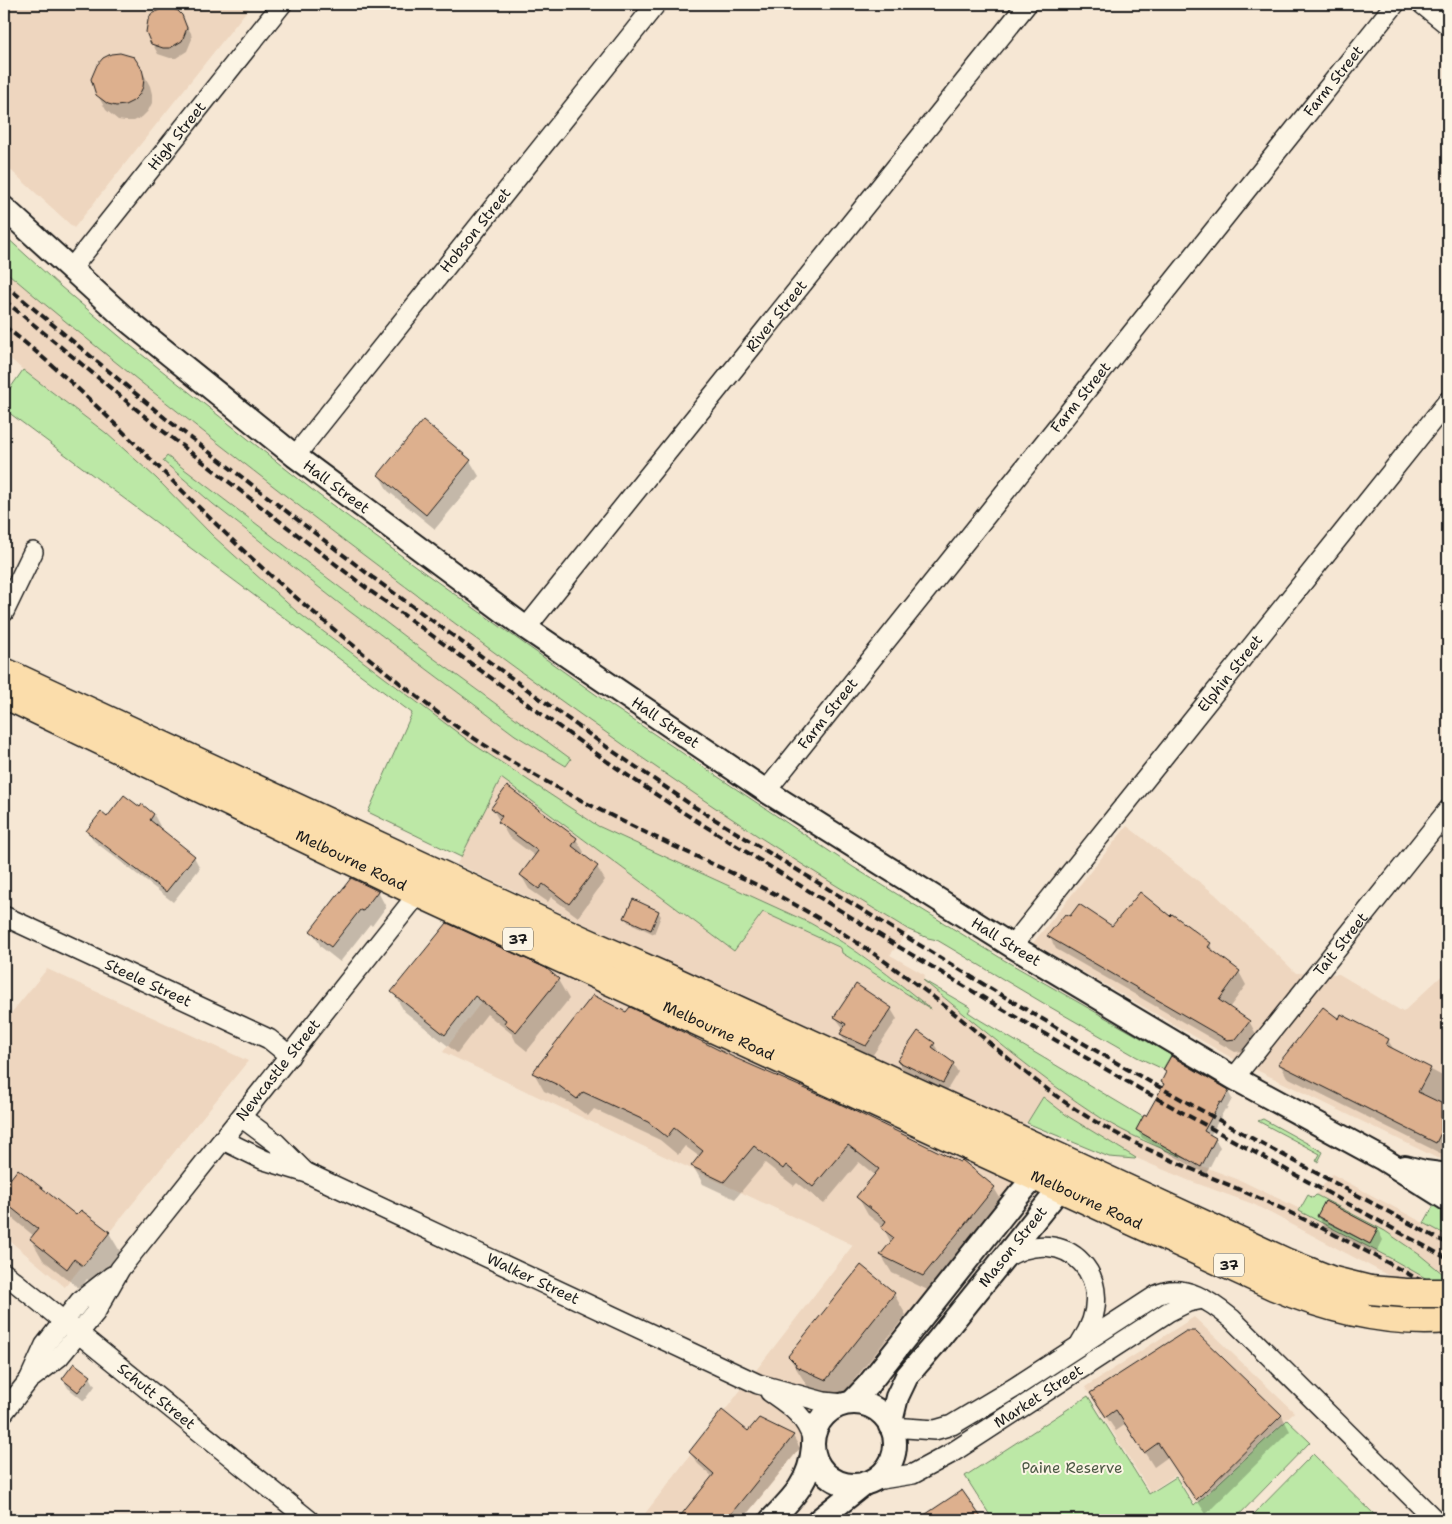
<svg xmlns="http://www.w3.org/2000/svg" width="1452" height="1524" viewBox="0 0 1452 1524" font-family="'Shantell Sans',sans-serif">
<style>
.built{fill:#eed6bf;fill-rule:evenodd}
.green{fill:#bce8a6;stroke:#6c8261;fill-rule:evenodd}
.shadow{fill:#0003}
.building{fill:#ddb08e;stroke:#1c1c1c}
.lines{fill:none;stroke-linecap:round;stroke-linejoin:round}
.minor-casing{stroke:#1c1c1c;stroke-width:22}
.tertiary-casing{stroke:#1c1c1c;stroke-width:26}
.primary-casing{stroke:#1c1c1c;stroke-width:31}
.minor{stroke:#fcf5e5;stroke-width:19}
.tertiary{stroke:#fcf5e5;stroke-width:22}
.primary{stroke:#fbddab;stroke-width:28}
.rail{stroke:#1c1c1c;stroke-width:4;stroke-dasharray:8 4;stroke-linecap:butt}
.primary-bridge-casing{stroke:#1c1c1c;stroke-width:31;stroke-linecap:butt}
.primary-bridge{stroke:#fbddab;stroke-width:28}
.labels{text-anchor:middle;stroke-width:4;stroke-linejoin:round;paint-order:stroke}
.shield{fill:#fcf5e5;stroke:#5f5d58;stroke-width:1}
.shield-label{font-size:14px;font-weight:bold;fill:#1c1c1c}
.street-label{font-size:15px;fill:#1c1c1c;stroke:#fcf5e5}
.park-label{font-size:15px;fill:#4c5945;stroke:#fcf5e5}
</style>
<rect width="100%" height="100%" fill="#f6e7d4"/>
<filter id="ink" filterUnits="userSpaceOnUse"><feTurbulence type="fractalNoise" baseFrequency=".02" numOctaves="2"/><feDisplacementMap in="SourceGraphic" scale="10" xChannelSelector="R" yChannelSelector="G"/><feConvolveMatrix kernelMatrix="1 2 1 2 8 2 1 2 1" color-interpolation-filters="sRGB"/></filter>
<g filter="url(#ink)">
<path class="built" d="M4,4h248l-178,224 -70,-64z
M4,270l188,153 207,159 188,136 173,119 149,93 -19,25 35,20 -2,5 87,72 50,37 42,30 35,19 64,29 1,-1 40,15 58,28 -1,2 91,47 39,22 -34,-1 -142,-75 -63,-23 -54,-23 -67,-41 -26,-20 -20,31 -128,-57 -438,-207 44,-86 233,173 29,-39 78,36 1,5 84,52 -56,-45 -30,-20 -30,-17 -212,-97 -128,-84 -174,-131 -83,-75 -57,-58 -50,-45 -83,-63 -19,-17zM167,456l254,193 150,111 -6,6 -50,-31 -166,-124 -137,-107 -49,-43z
M1127,826l88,68 81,79 43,1 64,38 45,-42v189l-11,-1 -207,-101 -197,-114z
M522,949l499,228 -279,343h-102l213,-275 -410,-193z
M47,969l201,92 -183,226 -61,-51v-214z
M1332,1174l116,62v41l-63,-46 -69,-36z
M1194,1317l100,95 -99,91 -19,-28 -26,17 -65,-105z"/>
<path class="green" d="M4,235l57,52 70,59 189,150 109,80 183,130 241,161 151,93 167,95 -8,14 -26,-12 -87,-50 -113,-67 -9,-2 -19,-8c-49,-30 -99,-60 -148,-92 -162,-106 -318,-222 -471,-339 -97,-75 -193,-150 -286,-229z
M23,370l83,63 50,45 57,58 83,75 174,131 128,84 212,97c46,25 81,54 121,86l-89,-56 -1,-5 -78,-36 -29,39 -233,-173 -40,79 -93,-45 44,-99 -408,-304v-12z
M167,456l254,193 150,110 -5,7 -51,-31 -166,-124 -136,-107 -50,-43z
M923,980l48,28 -3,4 12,8 163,97 -7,13 51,29c-29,-12 -59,-24 -86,-41 -63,-41 -120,-90 -178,-138z
M1043,1097l26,20 67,41 -1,1 -26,-2 -82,-34z
M1263,1119l60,33 -5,10 -2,-1 4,-7 -62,-33z
M1308,1195l5,3 3,-3 69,36 35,24 28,23 -19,2 -39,-22 -91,-47zM1325,1201l53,28 -8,15 -53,-27z
M1434,1205l14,7v24l-24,-13z
M1088,1396l61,98 27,-17 18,29 93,-86 23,22 -76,78h-241l-28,-44z
M1313,1454l67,66h-132z"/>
<path class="shadow" d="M181,16l10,17 1,6 -5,12 -11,7h-6l-12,-4 -6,-11z
M141,69l9,17 2,8v9l-4,8 -6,6 -8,4h-9l-7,-1 -12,-10 -9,-16z
M470,461l9,15 -44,53 -47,-38 -9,-16z
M142,806l12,9 6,11 -2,2 36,29 6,11 -27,34 -79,-61 -6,-10 19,-12 33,-10z
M492,808l84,31 8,13 -2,3 15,12 8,13 -27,37 -27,-20 -3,5 -19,-13 -8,-14 14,-19 -27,-20z
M352,880l26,12 8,15 -14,19 -2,-2 -30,38 -19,-15 -9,-16z
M658,912l3,4 -7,18 -26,-12 -2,-4z
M1170,918l40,26 7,12 22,16 7,13 -17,23 20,13 7,13 -13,17 -8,1 -179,-103 -7,-13z
M558,980l11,19 -42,52 -11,-9 -4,-8 -25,-20 -30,39 -53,-42 -11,-19z
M593,997l401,191 11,18 -71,87 -42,-20 -11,-18 10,-12 -8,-16 -15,-12 -10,-18 17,-22 -16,-13 -35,42 -27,-21 -3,3 -29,-23 -30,36 -32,-15 -10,-18 7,-9 -15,-11 -7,9 -18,-15 -66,-31 -6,7 -18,-13 -26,-12 -10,-18z
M891,1009l6,10 -25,37 -25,-12 -6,-10 3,-5 -9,-12z
M1339,1021l49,19 6,10 54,29v75l-8,-1 -153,-76 -7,-13z
M934,1044l5,8 14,12 5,8 -11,18 -44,-21 -5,-8z
M1164,1070l64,21 4,8 -6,11 -1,-1 -15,27 5,3 5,8 -14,27 -64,-36 -5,-8 9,-12 18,-32 -2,-4 5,-8z
M18,1171l59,46 32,16 12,20 -26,33 -8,-7 -7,10 -37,-29 -12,-21 3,-3 -23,-19 -7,-12v-16z
M1326,1202l52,28 5,10 -7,14 -52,-27 -6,-11z
M861,1267l33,27 12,21 -68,85 -30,-13 -19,-30z
M1194,1332l88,84 8,15 -84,83 -38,-57 -14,10 -28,-43 -10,7 -15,-22z
M90,1377l5,9 -11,15 -16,-13 -5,-9z
M748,1433l45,3 7,12 -58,72h-63l34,-43 -15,-13 -8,-12z
M962,1492l19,28h-62z"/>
<path class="building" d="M163,8l14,2 5,5 5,13 -5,13 -12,7h-7l-12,-4 -5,-12 2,-12 3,-6z
M120,53l14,4 8,12 2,9 -1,9 -4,8 -6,6 -8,4 -9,1 -8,-2 -12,-9 -5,-16 6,-14 6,-7 8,-4z
M423,420l48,40 -45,55 -48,-40z
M507,786l70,52 -5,8 26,20 -29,38 -26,-20 -4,5 -19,-14 18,-24 -40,-29 4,-6 -11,-8z
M124,795l16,12 2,-3 12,10 -4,6 45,36 -29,36 -80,-61 15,-19 6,5z
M351,878l27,13 -15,20 -3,-1 -29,37 -21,-16z
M1140,892l30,24 2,-2 39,29 -3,4 32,24 -21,29 31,21 -14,18 -9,1 -180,-104 18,-22 5,2 9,-12 33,22z
M633,899l26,12 -8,19 -27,-12z
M447,923l99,45 13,11 -43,53 -12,-9 2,-3 -31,-24 -30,39 -54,-43z
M856,984l36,24 -26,38 -26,-12 6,-10 -12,-7z
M593,995l33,17 4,-5 55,26 48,24 105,46 122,59 2,-2 33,27 -72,89 -43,-21 14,-17 -13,-10 5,-7 -30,-24 23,-28 -31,-24 -35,42 -27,-22 -3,4 -29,-23 -30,36 -33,-16 12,-15 -29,-23 -7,9 -19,-15 -65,-30 -6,7 -19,-14 -26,-12z
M1323,1007l16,12 2,-5 48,25 -3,6 45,23 -13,24 23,11v30l-5,10 -158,-79z
M918,1031l17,12 -3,4 22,16 -11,20 -46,-22z
M1171,1056l58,34 -7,13 -2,-1 -16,29 12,7 -15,29 -65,-37 8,-15 2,1 18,-32 -3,-2 5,-10 -3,-2z
M18,1169l58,46 5,-5 29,22 -27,34 -9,-7 -7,10 -37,-30 8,-10 -34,-27v-15z
M1325,1201l53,28 -8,15 -53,-28z
M861,1265l34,28 -69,87 -31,-14 1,-2 -8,-8z
M1186,1331h9l87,84 -86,85 -38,-57 -14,10 -28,-43 -10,7 -16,-24z
M74,1363l17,13 -13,16 -16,-13z
M722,1410l26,21 11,-13 35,17 -68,85h-49l37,-46 -25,-22z
M962,1490l21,30h-66z"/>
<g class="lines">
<defs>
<g id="minor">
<path d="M1422,4l26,21"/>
<path id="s1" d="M71,269l211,-265"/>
<path id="s2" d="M295,456l361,-452"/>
<path d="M4,612l29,-60"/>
<path id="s3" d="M526,628l501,-624"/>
<path id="s4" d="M766,791l629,-787"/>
<path id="s5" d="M4,916l265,123 21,17"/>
<path id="s6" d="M1012,946l436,-545"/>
<path id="s7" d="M1234,1078l214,-268"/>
<path d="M241,1117l35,26 28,28"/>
<path id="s8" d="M223,1140l41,20 43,13 451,211 66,18 20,2"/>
<path d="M1003,1259c64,-40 120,22 78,83"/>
<path id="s9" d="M4,1273l305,247"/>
<path d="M30,1378l15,-33 18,-23 17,-21 32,-25"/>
<path d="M770,1392c20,14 35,23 43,48"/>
<path id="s10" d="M4,1412l25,-32 30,-23 36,-44 25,-44 305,-384"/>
<path d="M891,1427l44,3 17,-5 62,-37 143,-93c27,-13 54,7 75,24l203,201"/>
<path id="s11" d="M869,1481l44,-7 37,-20 218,-142 20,-10 15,-3"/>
</g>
<g id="tertiary">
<path id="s12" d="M4,208l124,113 167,135 231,172 240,163 246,155 222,132 147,80 67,42"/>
<path d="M1405,1167l20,5 23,3"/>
<path d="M851,1403l17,-18 150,-189 18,-20 13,-9"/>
<circle cx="854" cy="1444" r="41"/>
<path id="s13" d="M890,1426l7,-29 10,-21 26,-30 128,-159 1,-15"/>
<path d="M771,1520c23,-23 39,-39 42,-73"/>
<path d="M819,1520l46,-37"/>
</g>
<g id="primary">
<path d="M4,672l577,268 93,41 388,178 225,104 43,17 40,10"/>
<path id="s14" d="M4,694l415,199 855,393c55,23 114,38 174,33"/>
</g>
</defs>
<use href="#minor" class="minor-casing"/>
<use href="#tertiary" class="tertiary-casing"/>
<use href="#primary" class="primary-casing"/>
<use href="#minor" class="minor"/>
<use href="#tertiary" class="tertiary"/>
<use href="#primary" class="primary"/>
<path class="rail" d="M4,284l161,134 207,159 239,173 82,56 295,181 139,82 108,60 213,115
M4,300l155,128 210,162 239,172 68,46 218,136 125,75 121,70 308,170
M4,326c77,59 143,131 212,198 50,50 105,95 159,139 30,24 60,49 91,70 60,40 128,75 193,106 48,23 96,43 142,69 56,32 109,70 159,110 41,34 81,70 126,98 60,37 126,60 190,90 59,27 115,59 172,89"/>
<defs>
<path id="primary-bridge" d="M1370,1290l36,3h42"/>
</defs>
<use href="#primary-bridge" class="primary-bridge-casing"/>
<use href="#primary-bridge" class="primary-bridge"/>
</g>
</g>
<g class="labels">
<g class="shield">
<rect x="503" y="927.5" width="30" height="23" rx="4"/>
<rect x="1214" y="1253.5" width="30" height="23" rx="4"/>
</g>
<g class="shield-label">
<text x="518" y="944">37</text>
<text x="1229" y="1270">37</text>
</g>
<g class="street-label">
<text dy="5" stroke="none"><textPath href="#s4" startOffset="909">Farm Street</textPath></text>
<text dy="5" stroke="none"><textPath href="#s1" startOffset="170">High Street</textPath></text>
<text dy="5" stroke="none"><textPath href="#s2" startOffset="289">Hobson Street</textPath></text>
<text dy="5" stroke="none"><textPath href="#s3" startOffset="400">River Street</textPath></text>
<text dy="5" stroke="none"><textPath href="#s4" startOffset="504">Farm Street</textPath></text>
<text dy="5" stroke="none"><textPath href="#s12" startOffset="434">Hall Street</textPath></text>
<text dy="5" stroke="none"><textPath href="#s6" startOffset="349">Elphin Street</textPath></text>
<text dy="5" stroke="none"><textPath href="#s4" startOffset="99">Farm Street</textPath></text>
<text dy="5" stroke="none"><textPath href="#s12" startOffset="839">Hall Street</textPath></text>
<text dy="5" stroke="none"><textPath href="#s14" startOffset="385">Melbourne Road</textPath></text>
<text dy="5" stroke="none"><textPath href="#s12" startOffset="1244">Hall Street</textPath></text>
<text dy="5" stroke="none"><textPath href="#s7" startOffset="171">Tait Street</textPath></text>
<text dy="5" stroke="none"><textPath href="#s5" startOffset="159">Steele Street</textPath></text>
<text dy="5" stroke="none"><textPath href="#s14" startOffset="790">Melbourne Road</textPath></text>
<text dy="5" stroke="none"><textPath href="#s10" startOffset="440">Newcastle Street</textPath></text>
<text dy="5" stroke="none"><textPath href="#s14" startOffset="1195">Melbourne Road</textPath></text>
<text dy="5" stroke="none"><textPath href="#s13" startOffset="220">Mason Street</textPath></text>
<text dy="5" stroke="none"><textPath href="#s8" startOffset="340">Walker Street</textPath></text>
<text dy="5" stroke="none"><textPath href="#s11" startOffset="192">Market Street</textPath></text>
<text dy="5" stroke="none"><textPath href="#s9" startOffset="196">Schutt Street</textPath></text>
</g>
<g class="park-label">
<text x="1072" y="1473">Paine Reserve</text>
</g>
</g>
<rect width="1452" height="1524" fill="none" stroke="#fcf5e5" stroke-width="20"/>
<rect x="10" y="10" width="1432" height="1504" fill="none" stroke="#1c1c1c" stroke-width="2" filter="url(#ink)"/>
</svg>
